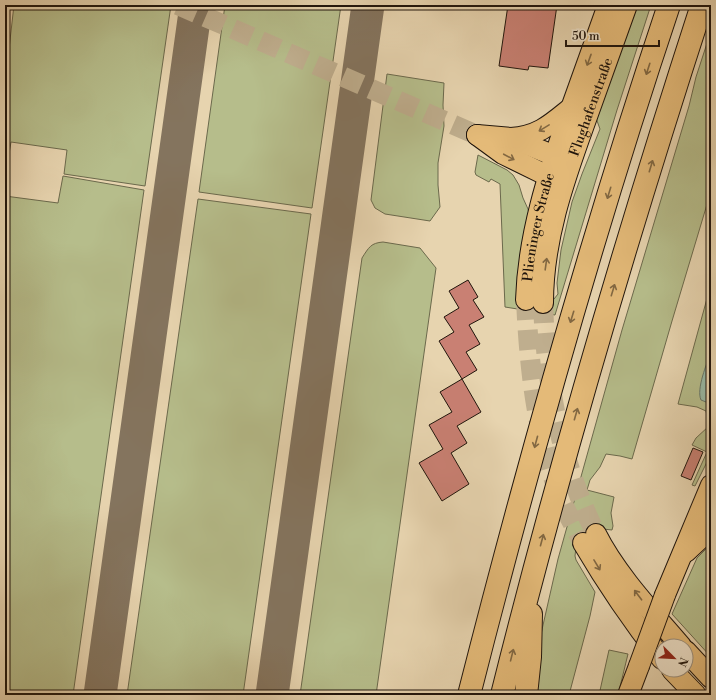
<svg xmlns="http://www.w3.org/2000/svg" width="716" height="700" viewBox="0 0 716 700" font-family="'Libre Bodoni',serif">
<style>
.green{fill:#b6bd8b;stroke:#6b694c}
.water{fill:#98b9a5;stroke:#687768}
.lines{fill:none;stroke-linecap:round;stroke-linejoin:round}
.taxiway{stroke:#84745e;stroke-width:33}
.building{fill:#c98073;stroke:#20150c}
.major-tunnel{stroke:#bfae8e;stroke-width:20;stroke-dasharray:20 10;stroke-linecap:butt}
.major-casing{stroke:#20150c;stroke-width:22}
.highway-casing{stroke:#20150c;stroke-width:24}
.major{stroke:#e4ba78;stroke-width:20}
.highway{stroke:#e4ba78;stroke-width:22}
.major-bridge-casing{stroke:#20150c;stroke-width:22;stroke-linecap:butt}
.major-bridge{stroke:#e4ba78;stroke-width:20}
.oneway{stroke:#826842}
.labels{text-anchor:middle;stroke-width:3;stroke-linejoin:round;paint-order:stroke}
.street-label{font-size:14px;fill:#20150c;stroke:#efe3cb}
</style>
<rect width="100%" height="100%" fill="#e7d4af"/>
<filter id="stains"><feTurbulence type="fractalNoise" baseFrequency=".005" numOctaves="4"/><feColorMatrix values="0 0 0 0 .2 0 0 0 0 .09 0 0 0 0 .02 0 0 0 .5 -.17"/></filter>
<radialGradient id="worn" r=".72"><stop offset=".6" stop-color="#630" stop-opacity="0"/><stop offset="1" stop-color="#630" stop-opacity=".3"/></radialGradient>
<path class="green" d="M14,5h157l-26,181 -81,-12 3,-24 -56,-8 -4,24h-2v-110l4,-7z
M225,5h116l-29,203 -113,-16z
M634,5h17l-34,105 -62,205 -50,-8 -5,-123 -9,-5 -2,3 -13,-7 -1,-3 3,-17 29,15 6,5 6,10 4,13 5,11 20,94 6,-4 4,-5 -1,-11 4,-33 11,-48 10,-28 18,-45 -4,-11z
M711,31v160l-39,130 -40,138 -12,-3 -14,-2 -6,13 -10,13 -3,10 27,7 -3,16 2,13 -1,4 -9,-1 -27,18 -1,9 1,4 19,32 -5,24 -21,79h-35l7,-61 17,-75 64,-229 67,-224 7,-29z
M387,74l57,9 -1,22 1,21 -6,37v22l2,22 -10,14 -45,-7 -10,-6 -4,-8z
M63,176l81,14 -71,505h-68v-499l53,7z
M198,199l113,15 -68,481h-116z
M383,242l37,6 16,20 -60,427h-76l62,-437c7,-11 9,-15 21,-16z
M711,284v170l-16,32 -3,-1 15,-33 -15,-7 4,-7 13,-12 -3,-15 -9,-4 -19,-3z
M711,544v113l-39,-43 25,-56z
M609,650l19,4 -10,41h-19z"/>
<path class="water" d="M711,352v49l-5,1 -5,-2c-5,-11 6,-37 10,-48z"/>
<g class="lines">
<path class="taxiway" d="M100,695l96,-690
M272,695l96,-690"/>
</g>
<path class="building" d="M508,5h49l-9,63 -19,-2 -1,4 -29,-4z
M468,280l10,17 -5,3 11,17 -15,8 11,19 -14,8 11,18 -15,9 -23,-38 15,-9 -10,-15 15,-9 -10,-17z
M462,379l19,33 -24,14 10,17 -16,10 18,31 -27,17 -23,-38 24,-14 -14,-24 23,-13 -12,-20z
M693,448l10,4 -12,28 -10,-4z"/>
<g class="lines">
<path class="major-tunnel" d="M178,5l299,130
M526,300c3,65 10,133 33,194 6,17 16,33 24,49
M543,303c3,81 17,158 53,231"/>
<defs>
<g id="major">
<path d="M477,135l26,19 57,28"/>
<path d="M477,135l34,3 56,23"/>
<path d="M511,138c28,-2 40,-14 61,-31"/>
<path id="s1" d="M526,300c2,-65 22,-126 43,-186 13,-36 26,-73 39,-109"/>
<path id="s2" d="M543,303c0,-62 20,-120 41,-178 14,-40 29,-80 43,-120"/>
<path d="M596,534c20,40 56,78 85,112"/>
<path d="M583,543c24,41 50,79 79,116"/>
<path d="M686,552l16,-15 9,-6"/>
<path d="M665,595l46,-110"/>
<path d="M686,651l25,27"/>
<path d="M672,670l24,25"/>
<path d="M628,695l11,-29"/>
</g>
<path id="highway" d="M469,695c59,-232 124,-463 200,-690
M502,695c58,-233 126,-462 200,-690
M526,695l4,-38 1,-43"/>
</defs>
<use href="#major" class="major-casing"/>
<use href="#highway" class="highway-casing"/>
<use href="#major" class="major"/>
<use href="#highway" class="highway"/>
<defs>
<path id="major-bridge" d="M639,666l26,-71"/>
</defs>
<use href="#major-bridge" class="major-bridge-casing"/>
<use href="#major-bridge" class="major-bridge"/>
</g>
<defs><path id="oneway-shaft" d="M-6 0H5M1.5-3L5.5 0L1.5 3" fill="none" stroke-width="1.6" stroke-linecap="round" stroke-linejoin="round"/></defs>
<g class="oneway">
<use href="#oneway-shaft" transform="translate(589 60) rotate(110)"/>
<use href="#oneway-shaft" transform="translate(648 69) rotate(108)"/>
<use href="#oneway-shaft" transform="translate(544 128) rotate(149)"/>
<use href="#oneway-shaft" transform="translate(509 157) rotate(28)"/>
<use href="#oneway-shaft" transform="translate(651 166) rotate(-73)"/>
<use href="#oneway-shaft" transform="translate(609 193) rotate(107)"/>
<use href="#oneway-shaft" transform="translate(546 264) rotate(-82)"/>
<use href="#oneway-shaft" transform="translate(613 290) rotate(-73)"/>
<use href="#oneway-shaft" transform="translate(572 317) rotate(107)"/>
<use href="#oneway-shaft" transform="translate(576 414) rotate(-74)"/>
<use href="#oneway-shaft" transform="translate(536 442) rotate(105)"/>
<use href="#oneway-shaft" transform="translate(542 540) rotate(-75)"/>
<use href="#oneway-shaft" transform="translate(597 565) rotate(59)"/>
<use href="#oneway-shaft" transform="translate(638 595) rotate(-127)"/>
<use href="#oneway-shaft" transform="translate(512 655) rotate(-76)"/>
</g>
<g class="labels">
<g class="street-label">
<text dy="5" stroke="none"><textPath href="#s2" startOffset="203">Flughafenstraße</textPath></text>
<text dy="5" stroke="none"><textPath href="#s1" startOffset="74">Plieninger Straße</textPath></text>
</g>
</g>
<rect width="716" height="700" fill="none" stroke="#e7d4af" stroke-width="20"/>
<rect x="6" y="6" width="704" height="688" fill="none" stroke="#20150c" stroke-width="2"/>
<rect x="10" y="10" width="696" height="680" fill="none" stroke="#20150c"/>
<g transform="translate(674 658) rotate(114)"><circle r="19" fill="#efe3cb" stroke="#9c917f"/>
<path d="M0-3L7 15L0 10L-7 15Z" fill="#8f2418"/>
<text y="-6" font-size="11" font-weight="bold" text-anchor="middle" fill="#20150c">N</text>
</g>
<path d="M566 40v6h93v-6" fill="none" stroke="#20150c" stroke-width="2"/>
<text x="572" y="40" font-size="12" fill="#20150c" stroke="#efe3cb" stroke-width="3" paint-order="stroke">50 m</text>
<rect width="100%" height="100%" filter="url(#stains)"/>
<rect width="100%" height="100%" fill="url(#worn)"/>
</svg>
